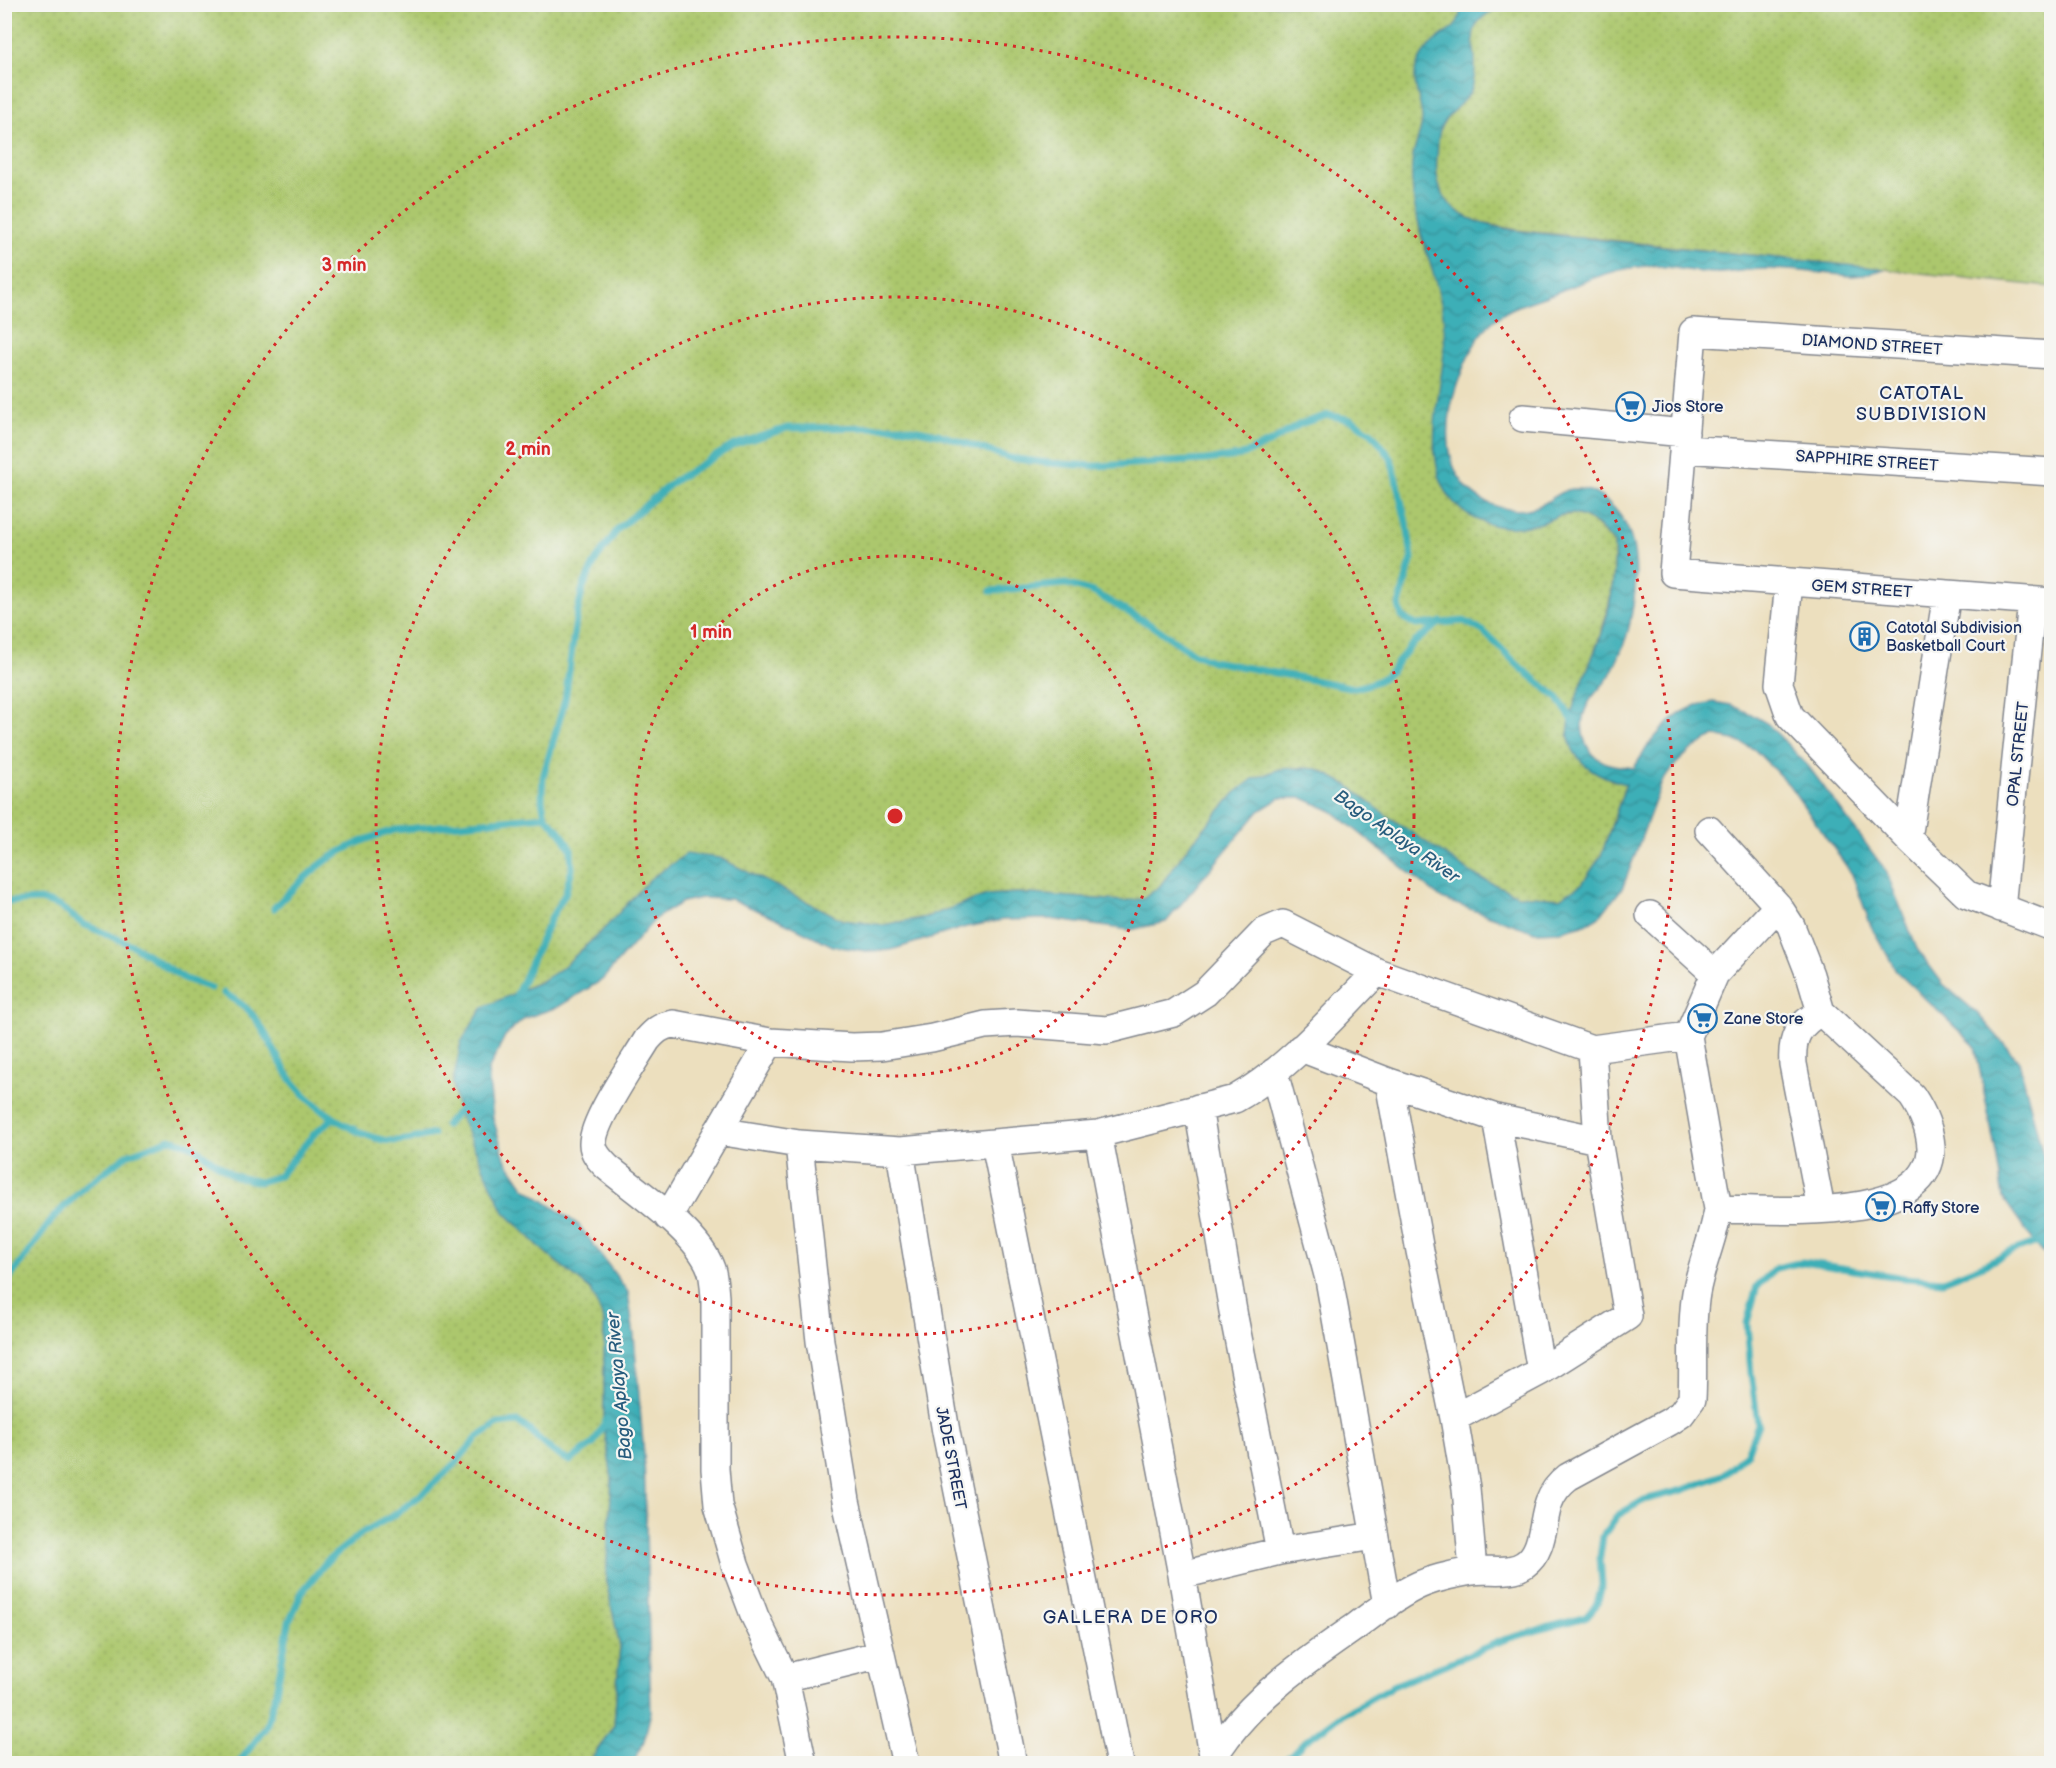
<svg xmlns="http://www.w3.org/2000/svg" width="2056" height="1768" viewBox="0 0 2056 1768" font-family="'Balsamiq Sans',sans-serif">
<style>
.grass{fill:url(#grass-dots);stroke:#647b66;stroke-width:1.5}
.water{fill:url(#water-waves);stroke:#2c6f8a;stroke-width:1.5}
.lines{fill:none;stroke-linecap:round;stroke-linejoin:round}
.stream{stroke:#3eafb7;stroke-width:7}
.minor-casing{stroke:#84878e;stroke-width:30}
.minor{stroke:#fff;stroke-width:27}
.ring{fill:none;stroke:#d62828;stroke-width:3;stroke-dasharray:3 6}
.labels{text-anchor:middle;stroke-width:4.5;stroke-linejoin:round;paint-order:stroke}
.street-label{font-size:16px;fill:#1b2f5e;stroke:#f6f6f2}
.poi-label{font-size:16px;fill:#1b2f5e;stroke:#f6f6f2;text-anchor:start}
.neighbourhood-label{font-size:18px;letter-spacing:1.5px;fill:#1b2f5e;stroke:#f6f6f2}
.water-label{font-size:18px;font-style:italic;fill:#275c7d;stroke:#f6f6f2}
.centre{fill:#d62828;stroke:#f6f6f2;stroke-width:3}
.ring-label{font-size:18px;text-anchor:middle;font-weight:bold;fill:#d62828;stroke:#f6f6f2;stroke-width:4.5;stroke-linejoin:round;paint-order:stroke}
</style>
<defs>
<pattern id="grass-dots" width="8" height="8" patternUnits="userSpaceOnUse" patternTransform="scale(1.5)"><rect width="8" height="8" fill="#acc76d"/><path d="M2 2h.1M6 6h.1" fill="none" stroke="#93ab61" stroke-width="1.8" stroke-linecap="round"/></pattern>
<pattern id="water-waves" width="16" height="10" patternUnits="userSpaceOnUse" patternTransform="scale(1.5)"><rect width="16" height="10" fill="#3eafb7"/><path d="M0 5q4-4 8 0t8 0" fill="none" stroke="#338f98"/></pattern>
</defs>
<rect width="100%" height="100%" fill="#f6f6f2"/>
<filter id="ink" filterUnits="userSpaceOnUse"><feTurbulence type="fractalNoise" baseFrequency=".0167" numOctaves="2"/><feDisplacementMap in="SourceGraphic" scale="12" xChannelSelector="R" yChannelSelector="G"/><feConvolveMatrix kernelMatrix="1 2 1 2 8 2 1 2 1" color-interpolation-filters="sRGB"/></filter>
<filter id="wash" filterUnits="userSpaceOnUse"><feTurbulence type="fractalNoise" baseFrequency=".008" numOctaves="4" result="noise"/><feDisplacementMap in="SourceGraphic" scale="24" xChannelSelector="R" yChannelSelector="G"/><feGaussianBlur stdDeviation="1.35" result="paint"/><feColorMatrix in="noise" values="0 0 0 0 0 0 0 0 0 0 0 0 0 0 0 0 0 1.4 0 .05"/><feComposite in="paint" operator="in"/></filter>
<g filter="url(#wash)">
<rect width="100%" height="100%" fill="#ecdfbe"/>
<path class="grass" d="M5,5h2046v282l-534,-57c-29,-6 -72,-10 -80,-46 -1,-6 0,-13 -1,-19l-23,-9 -1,18 2,27 7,35 16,48 8,38v28l-11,98 6,27 8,21 93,26 17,-6 16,-2 16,5 24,24c3,45 -10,84 -26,126 -8,23 -18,43 -20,67l43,44 15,3 -25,73 -19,28 -21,14 -44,-3 -41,-19 -90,-61 -39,-30 -30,-16 -17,-1 -20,1 -45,24 -46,53 -29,40 -17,13 -21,2 -104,-8 -31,2 -60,22 -44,8 -40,-5 -123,-62 -115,70 -44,41 -21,13 -21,8 -66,93 94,171 44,36 13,31v105l8,53 -6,101 14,67 -6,78 -25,38 -584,1z"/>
<path class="water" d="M1462,5h43c-52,21 -22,39 -32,79 -3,16 -22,25 -30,39 -6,8 -5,25 -6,35 -8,72 74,71 125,78l323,33 -21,6 -13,1c-29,-3 -59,-7 -88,-7 -15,0 -31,4 -46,4 -21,0 -41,-6 -62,-7 -37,-1 -74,17 -108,30 -20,7 -40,12 -56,27 -17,16 -27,41 -34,62 -10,28 -14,70 4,95 16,25 55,38 82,24 6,-3 11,-8 17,-11 21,-11 41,1 55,16 26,29 23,73 16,108 -3,20 -12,41 -21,58 -6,11 -17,18 -22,29 -11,20 -6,47 16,58 9,4 19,5 30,6l15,-24 15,-17 17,-14 16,-8 16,-3 18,3 20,9 17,10 41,43 77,104 31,78 26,35 34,29 42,48 32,125v75l-16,-18 -32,-45 -7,-45 -21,-107 -78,-74 -26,-46 -19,-52 -63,-89 -35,-36 -20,-9 -20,-4 -22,13 -17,16 -13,17 -39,105 -22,28 -14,9 -26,7 -26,1 -93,-33 -110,-88 -29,-13h-23l-21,13 -93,111 -36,8 -81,-11 -46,1 -37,7 -75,23 -25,1 -33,-5 -57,-28 -46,-19 -29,-1 -19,4 -26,16 -54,62 -44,27 -33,11 -20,18 -17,35 5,47 12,41 19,28 55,38 49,67 6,44 10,119 7,257 -7,29 -11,22h-44l25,-38 6,-78 -14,-67 6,-101 -8,-53v-105l-13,-31 -44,-36 -43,-42 -46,-100 -5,-29 8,-41 22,-35 57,-25 21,-13 44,-41 45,-49 36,-25 34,4 123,62 40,5 44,-8 60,-22 31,-2 104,8 21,-2 17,-13 29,-40 46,-53 18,-14 27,-10 20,-1 17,1 30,16 39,30 90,61 41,19 43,3 22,-14 19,-28 25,-72c-25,-7 -51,-18 -57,-46 -5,-22 25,-81 33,-105 10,-30 14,-59 12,-90 -11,-13 -22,-26 -40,-29 -12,-2 -23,6 -34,9 -27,8 -60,5 -81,-15 -41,-39 -19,-108 -15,-156 6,-52 -22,-99 -30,-150 -2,-16 -4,-34 0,-50 2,-10 9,-24 8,-35 -1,-16 -10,-32 -6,-49 4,-13 14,-24 25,-32 4,-3 11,-6 14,-10 5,-6 5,-15 7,-21z"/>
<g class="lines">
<path class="stream" d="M991,591l75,-7 27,8 63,36 37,25 19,8 143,27c41,-9 33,-19 59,-45 8,-7 18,-14 27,-21
M4,902l36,-2 19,6 24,18 51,22 51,33 26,9
M274,908c40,-42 64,-62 121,-78l150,-14
M224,993c8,5 17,10 23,16 21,21 29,52 47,74 19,24 59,51 89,57 17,3 33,-2 50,-6
M516,996l35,-78 14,-24 7,-25 -1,-20 -11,-18 -15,-15 -3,-16 1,-23 22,-77 11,-81 7,-32 13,-27 22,-31 56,-48 60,-36 53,-17 115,-1 36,7 72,24 38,5 48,3 109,-6 35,-4 33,-15 27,-17 28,-9 24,5 20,13 19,25 17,72 4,28 -13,47 3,12 14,8 48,-4 19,10 38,37 36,29 17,25
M446,1125l16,-18
M4,1286l50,-69 30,-30 43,-32 43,-16 21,6 43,31 25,6 20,-6 35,-42 19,-16
M238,1764l28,-37 10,-35 13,-70 13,-30 25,-31 35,-28 32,-18 27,-20 31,-28 25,-29 21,-14 20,-2c19,12 31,31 52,39l23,-17 14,-25
M1282,1764l21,-21 40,-29 50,-28 113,-47 80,-22 11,-13 5,-19 -2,-28 3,-21 15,-21 26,-15 39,-10 42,-16 22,-21 11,-29 -7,-50 -4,-51 10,-37 19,-18 27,-6 102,16 38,3 40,-16 29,-14 23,-8 17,2"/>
</g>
</g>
<g filter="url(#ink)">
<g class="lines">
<defs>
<path id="minor" d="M2052,355l-359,-23 -20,241 379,29
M1523,418l162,15
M1683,449l369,23
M1789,582l-10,102 11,32 118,122 58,56 86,33
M1709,830l69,76 13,20 19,49 11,37 91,84c10,15 18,32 19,51 2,79 -162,62 -213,62
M1908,838l39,-244
M2001,908l31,-307
M1650,915l65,59
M1301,1048l88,34 107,36 102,22
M1592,1049l96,-13
M1274,1072l55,207 58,326
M1389,1082l31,169 34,167 12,70 7,83
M1198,1108l36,209 46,234
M1496,1118l45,253
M718,1131l81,13 101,7 198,-17 137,-35c55,-31 98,-83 142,-127l215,77 6,91 30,176 -87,55 -87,47
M1098,1134l84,441 31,180
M995,1143l125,621
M799,1144l21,197 26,160 60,263
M900,1151l46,281 67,332
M1821,1209l-28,-145c-2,-26 5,-40 28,-52
M668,1217l102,-175
M1182,1575l98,-24 94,-15
M785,1678l96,-24
M803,1764l-18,-86 -30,-61 -20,-53 -17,-59 -3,-36v-172c-1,-9 -1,-20 -4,-28 -13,-37 -74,-77 -104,-102 -6,-6 -14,-14 -14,-23 -1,-23 41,-82 54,-104 8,-9 13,-14 26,-16l97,18 82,5 30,-1 50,-8 53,-13 32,-2 90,7 67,-17 31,-20 59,-61 19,-8 94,48
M1210,1764c4,-11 11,-18 17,-27 35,-47 84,-79 131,-112 19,-14 39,-30 61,-40 16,-7 36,-11 53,-14 17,-3 38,4 53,-7 19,-13 17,-43 24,-62 4,-11 10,-18 19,-25l101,-55 12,-8 11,-15c2,-36 -2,-70 4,-106 5,-29 18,-55 22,-84l-30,-173 27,-62 63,-68"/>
</defs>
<use href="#minor" class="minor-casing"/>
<use href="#minor" class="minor"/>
</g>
</g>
<g class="ring">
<circle cx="895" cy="816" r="260"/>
<circle cx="895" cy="816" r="519"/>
<circle cx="895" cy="816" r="779"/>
</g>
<defs>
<symbol id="supermarket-ring" viewBox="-11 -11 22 22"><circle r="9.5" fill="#f6f6f2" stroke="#1f6fb2" stroke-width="1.5"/><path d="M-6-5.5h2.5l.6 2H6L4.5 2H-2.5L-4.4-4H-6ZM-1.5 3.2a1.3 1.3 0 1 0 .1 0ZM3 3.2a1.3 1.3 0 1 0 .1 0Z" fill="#1f6fb2"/></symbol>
<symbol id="building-ring" viewBox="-11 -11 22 22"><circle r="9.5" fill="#f6f6f2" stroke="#1f6fb2" stroke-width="1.5"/><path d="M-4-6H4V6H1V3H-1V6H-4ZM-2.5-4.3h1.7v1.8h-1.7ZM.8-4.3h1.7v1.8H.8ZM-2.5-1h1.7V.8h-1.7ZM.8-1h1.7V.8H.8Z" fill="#1f6fb2"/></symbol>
</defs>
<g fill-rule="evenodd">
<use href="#supermarket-ring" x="1614" y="390" width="33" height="33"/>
<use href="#building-ring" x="1848" y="620" width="33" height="33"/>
<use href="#supermarket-ring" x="1686" y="1002" width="33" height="33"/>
<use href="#supermarket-ring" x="1864" y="1190" width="33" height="33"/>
</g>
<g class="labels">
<g class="street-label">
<text transform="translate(1872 344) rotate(4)" y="6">DIAMOND STREET</text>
<text transform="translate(1867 460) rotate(4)" y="6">SAPPHIRE STREET</text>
<text transform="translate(1862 588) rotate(4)" y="6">GEM STREET</text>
<text transform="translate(2017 754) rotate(-84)" y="6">OPAL STREET</text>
<text transform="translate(952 1458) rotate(79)" y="6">JADE STREET</text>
</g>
<g class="poi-label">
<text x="1652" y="412">Jios Store</text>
<text x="1886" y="633">Catotal Subdivision<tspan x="1886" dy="18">Basketball Court</tspan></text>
<text x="1724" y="1024">Zane Store</text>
<text x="1902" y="1213">Raffy Store</text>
</g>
<g class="neighbourhood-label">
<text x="1922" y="399">CATOTAL<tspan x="1922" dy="21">SUBDIVISION</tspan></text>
<text x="1131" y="1623">GALLERA DE ORO</text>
</g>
<g class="water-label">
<text transform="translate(1397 836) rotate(35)" y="6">Bago Aplaya River</text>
<text transform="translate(619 1386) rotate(-95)" y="6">Bago Aplaya River</text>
</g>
</g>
<circle cx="895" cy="816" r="9" class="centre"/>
<g class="ring-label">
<text x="344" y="271">3 min</text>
<text x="528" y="455">2 min</text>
<text x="711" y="638">1 min</text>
</g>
<rect width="2056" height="1768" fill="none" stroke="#f6f6f2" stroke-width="24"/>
</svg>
